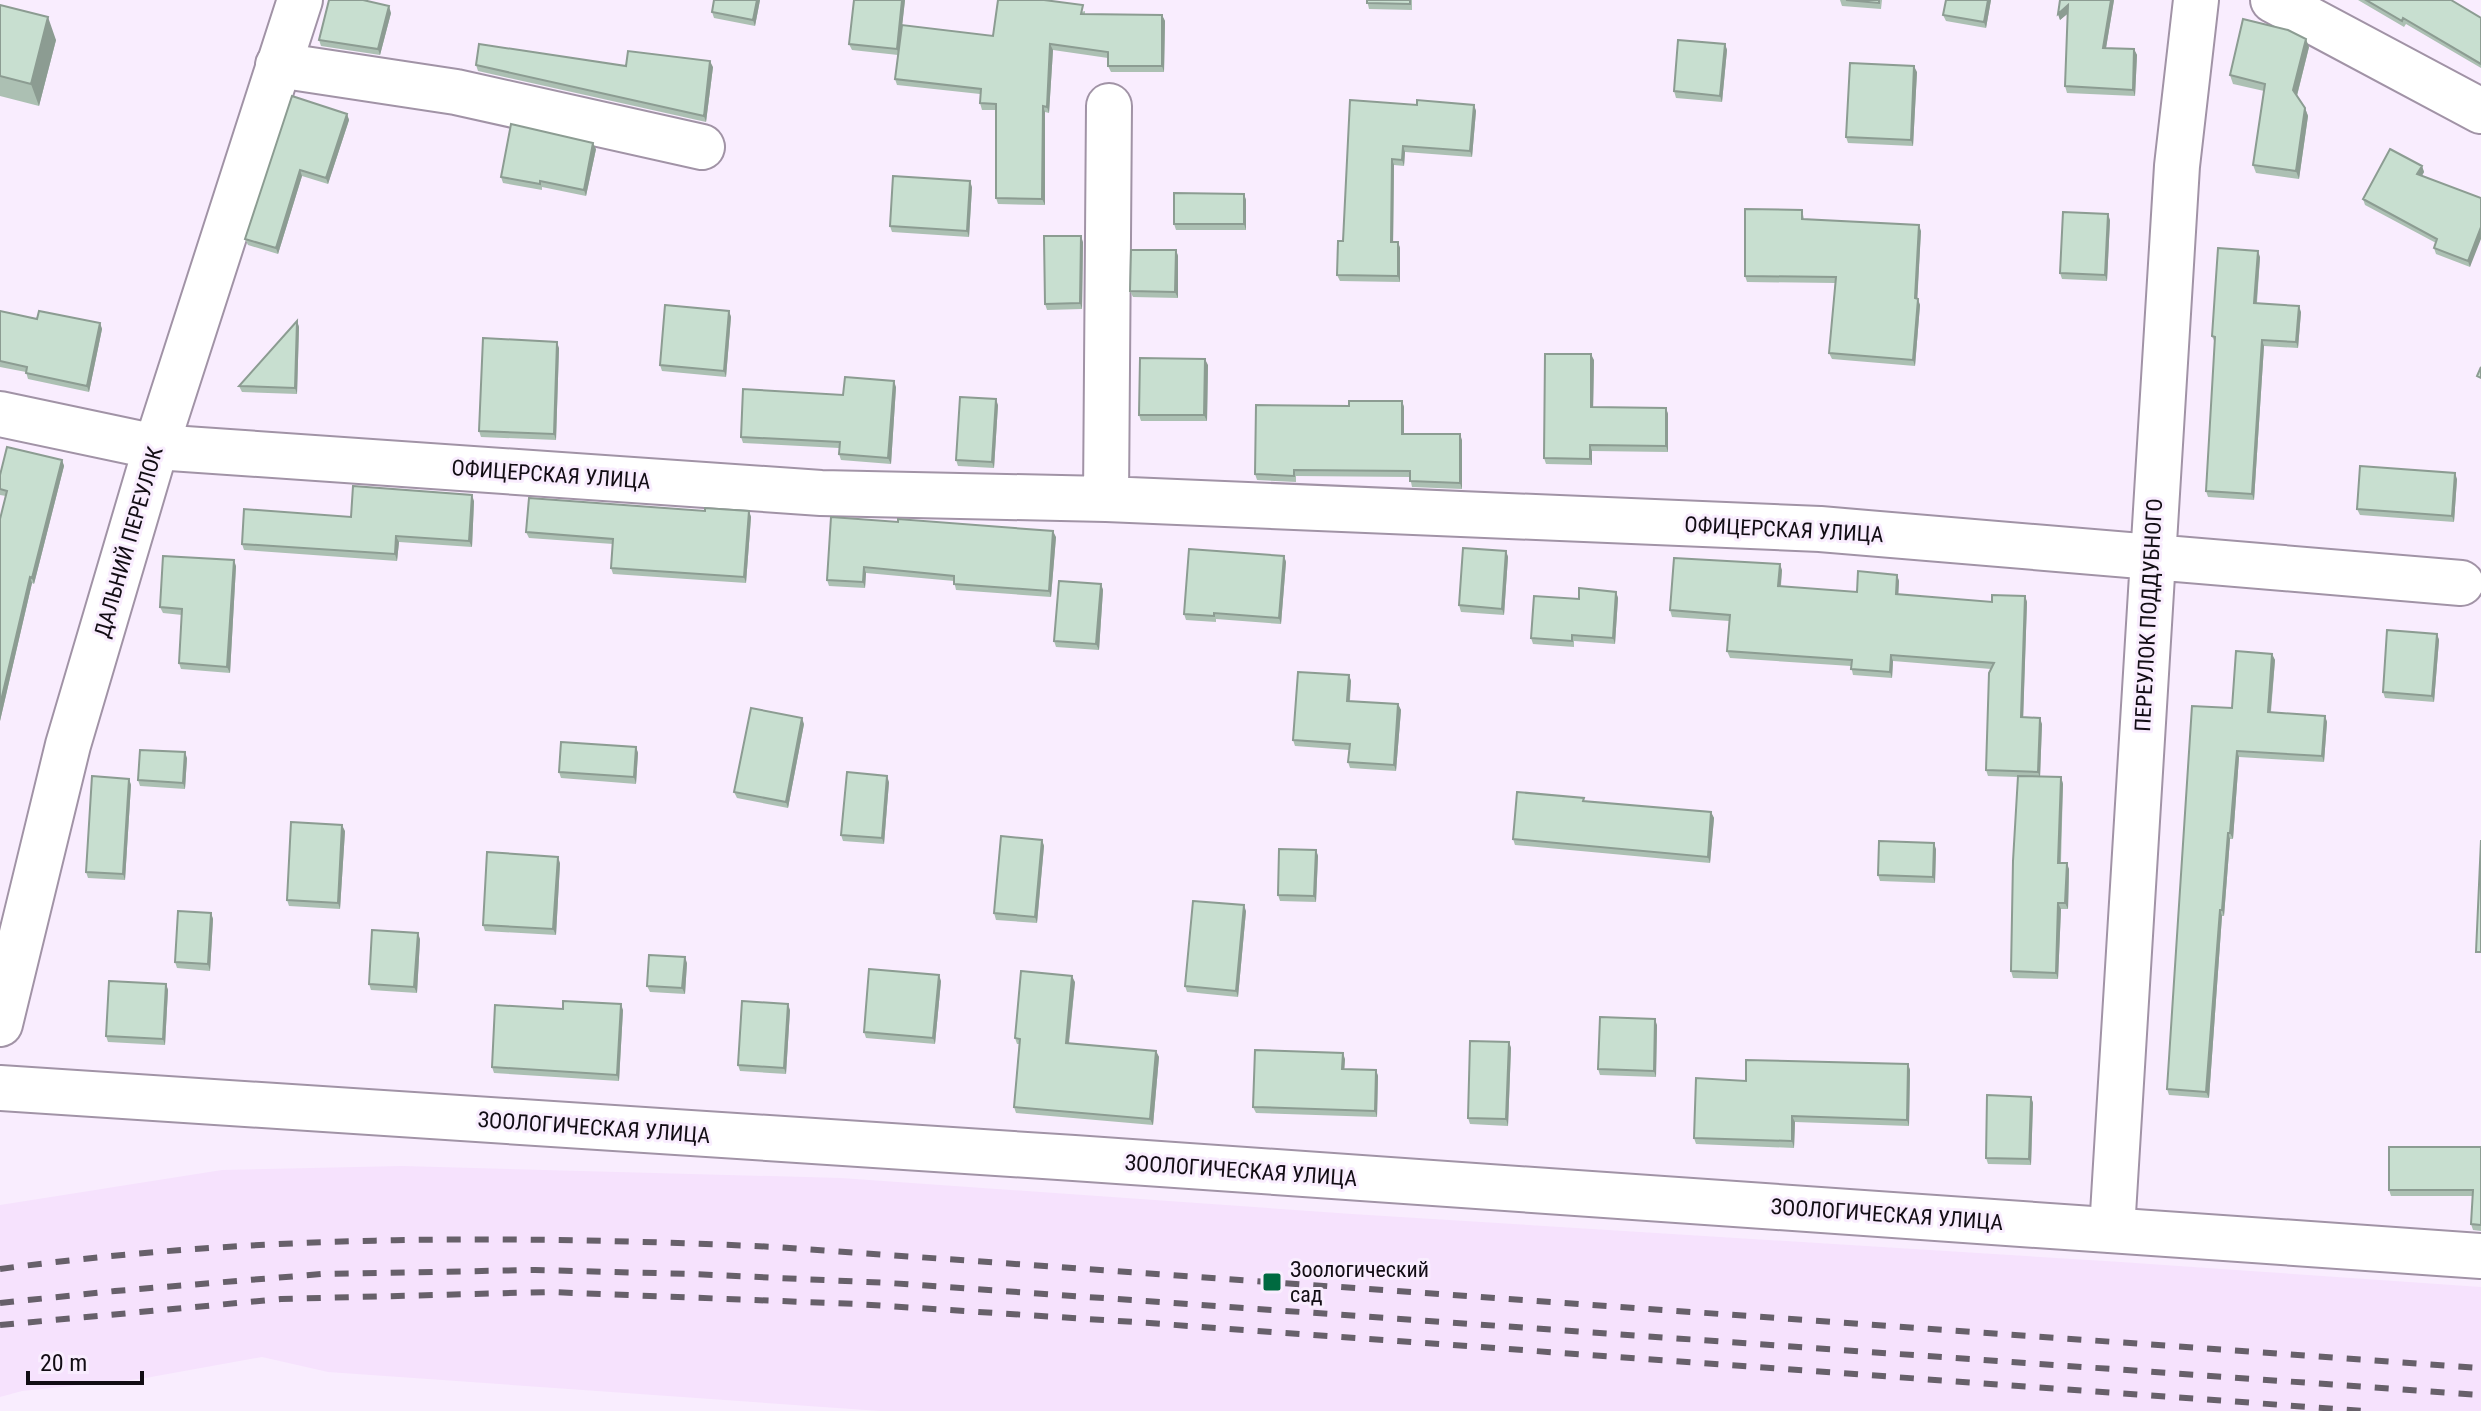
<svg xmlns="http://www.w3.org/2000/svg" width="2481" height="1411" viewBox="0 0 2481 1411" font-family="'Roboto Condensed',sans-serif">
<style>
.built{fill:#f6e2fd}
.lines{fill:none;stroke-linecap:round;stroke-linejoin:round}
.street-casing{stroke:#a193a6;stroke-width:48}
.secondary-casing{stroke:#a193a6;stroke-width:48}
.primary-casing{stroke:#a193a6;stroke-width:48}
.street{stroke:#fff;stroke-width:44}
.secondary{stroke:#fff;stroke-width:44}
.primary{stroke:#fff;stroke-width:44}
.rail{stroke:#67606a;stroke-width:6;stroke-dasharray:14 14;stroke-linecap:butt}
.wall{fill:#acc0b3}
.shaded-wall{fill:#8c9c92}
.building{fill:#c8dfd0;stroke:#8c9c92;stroke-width:2}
.poi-dot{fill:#006a40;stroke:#f9edfe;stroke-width:3}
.labels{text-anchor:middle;stroke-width:6;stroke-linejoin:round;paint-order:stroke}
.street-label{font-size:22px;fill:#120d14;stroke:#f9edfe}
.poi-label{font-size:22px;fill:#120d14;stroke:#f9edfe;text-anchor:start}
</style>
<rect width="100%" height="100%" fill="#f9edfe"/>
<path class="built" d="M402,1166l439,12 511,36 769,48 360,25v124h-1601l-552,-39 -66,-15 -122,22 -118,12 -22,6v-192l222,-35z"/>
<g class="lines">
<defs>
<path id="street" d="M2273,0l208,111
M278,65l178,27 246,55
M0,414l156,33 665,46 285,6 714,30 641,54
M1106,499l3,-393
M2112,1230l65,-1064 19,-166"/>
<path id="secondary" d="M0,1024l68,-279 88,-298 144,-447"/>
<path id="primary" d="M0,1088l1074,70 1407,98"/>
</defs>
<use href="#street" class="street-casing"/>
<use href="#secondary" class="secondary-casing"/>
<use href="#primary" class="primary-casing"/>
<use href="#street" class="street"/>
<use href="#secondary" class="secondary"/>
<use href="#primary" class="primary"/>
<path class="rail" d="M0,1269c258,-35 517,-34 776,-22l1705,121
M0,1303l115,-12 207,-17 213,-4 157,4 197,9 1592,112
M0,1325l281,-26 269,-7 306,12 278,18 1231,89"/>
</g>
<path class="wall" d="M760,0l-5,26 -41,-8 -2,-6z
M854,0h51l-3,25 91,11 92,-25v3l77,1 3,6 -1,51h-53l-3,-6v-8l-55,-8 -4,63 -4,-1v93l-47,-1 -2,-6v-88h-14l-2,-7v-9l-83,-9 -2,-6 3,-24 -46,-5 -3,-6z
M1367,0h45v10l-43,-1z
M1840,0h42l-1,9 -39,-3z
M1946,0h45l-5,28 -40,-7 -3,-6z
M2114,0l-8,48 28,1 3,6 -2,41 -68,-3 -2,-7 3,-73 -8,7 -2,-6z
M2358,0h93l30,18v50l-75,-44 -2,3z
M0,5l56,35 -17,66 -39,-10z
M391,13l-11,42 -59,-9 -2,-6z
M1725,44l2,6 -5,52 -46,-4 -2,-7z
M2309,47l-12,49 8,12 3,8 -9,63 -43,-6 -3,-8 11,-74 -31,-7 -3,-9z
M476,65l237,2 -7,55 -228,-51z
M1917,72l-4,74 -65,-3 -2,-6z
M292,96l55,18 2,6 -21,64 -26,-8 -24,78 -30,-9 -3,-6z
M1417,105h57l2,6 -4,46 -67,-5 -1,14 -10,-1 -1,77h5l2,6v34l-60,-1 -3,-6 6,-34z
M596,149l-10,47 -44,-9v3l-39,-7 -2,-6z
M2422,166l2,6 -2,4 59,22 -11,69 -34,-13 -2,-6 2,-5 -71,-38 -2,-6z
M972,187l-3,50 -77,-5 -2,-6z
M1244,194l2,6v30h-70l-2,-6z
M1802,210l2,9 117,12 -4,68 3,6 -5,61 -83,-7 -3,-6 6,-70 -88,-1 -2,-6z
M2110,220l-3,61 -45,-2 -2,-6z
M1083,242l-1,67 -35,1 -2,-6z
M1176,250l2,6v42l-45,-1 -3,-6z
M2260,257l-3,46 44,9 -3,36 -34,-2 -10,154 -46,-3 -2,-6 9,-148 -3,-7z
M0,311l37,8 63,4 2,6 -13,63 -61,-13 -2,-7 -26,-5z
M729,311l2,6 -5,60 -64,-6 -2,-6z
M297,321l2,6 -2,67 -55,-2 -3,-6z
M559,348l-3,92 -75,-3 -2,-6z
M1594,360l-1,47 73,1 2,6v38l-76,-1v14l-46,-1 -2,-6z
M1208,365l-1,56h-66l-2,-6z
M896,387l-5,77 -50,-4 -2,-6v-6l-96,-5 -2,-6 102,-42z
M1402,401l2,6v27l58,6v49l-50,-2 -2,-10 -114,-1v6l-39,-2 -2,-6 94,-68z
M998,405l-4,63 -36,-2 -2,-6z
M62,460l2,6 -30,118 -2,-1 -32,138v-202l6,-23 -6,-1v-20z
M2457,479l-3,43 -94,-7 -3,-6z
M474,501l-2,46 -73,-5 -2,19 -153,-11 -2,-6 109,-27z
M705,511h44l2,6 -5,66 -133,-9 -2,-6 2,-24 -84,-6 -3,-6z
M831,517l225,20 -5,60 -95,-7 -2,-9 -88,-8 -1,15 -36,-2 -2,-6z
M1506,551l2,6 -4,58 -43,-3 -2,-7z
M1284,556l2,6 -5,62 -65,-5v3l-30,-2 -2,-6z
M236,566l-6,107 -49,-4 -2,-6 3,-48 -19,-2 -3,-6z
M1782,570l-1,16 76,6 40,-17 2,6 -1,14 94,7 33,-6 2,6 -4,115 19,7 -2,53h21l2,7 -2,79 8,6 -1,40h-7l-3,70 -45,-1 -2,-7 7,-194 -30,-1 -2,-6 5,-101 -98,-8 -1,17 -39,-3 -2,-9 -121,-8 -3,-7 2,-30 -57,-4 -2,-7z
M1101,584l2,6 -4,60 -43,-3 -2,-6z
M1616,592l2,6 -3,46 -41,-3v6l-41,-3 -2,-6 48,-39z
M2437,634l2,6 -5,62 -49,-4 -2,-6z
M2272,654l3,6 -4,52 54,4 2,6 -3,40 -85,-5 -6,82h-3l-6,77h-2l-13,182 -40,-3 -2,-6 65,-381z
M1349,675l2,6 -1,20 48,3 3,6 -5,61 -46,-3 -2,-6 1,-12 -54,-4 -2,-6z
M804,724l-16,84 -51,-10 -3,-6z
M636,747l2,6 -2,31 -75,-6 -2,-6z
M187,758l-2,31 -45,-3 -2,-6z
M129,779l2,6 -6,95 -37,-2 -2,-6z
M889,782l-5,62 -41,-3 -2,-6z
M1585,802l126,10 3,6 -4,45 -195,-18 -2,-6z
M345,831l-5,78 -51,-3 -2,-6z
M1042,840l2,6 -7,77 -41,-3 -2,-7z
M1936,849l-1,34 -55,-2 -2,-6z
M1316,850l2,6 -2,46 -36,-1 -2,-6z
M560,863l-4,72 -71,-4 -2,-6z
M1246,911l-8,86 -51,-5 -2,-6z
M211,913l2,6 -3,52 -33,-3 -2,-6z
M420,939l-3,54 -46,-3 -2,-6z
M687,963l-2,31 -35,-2 -3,-6z
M941,981l-6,63 -69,-6 -2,-6z
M1075,982l-6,62 87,7 3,6 -6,68 -137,-12 -2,-6 5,-63h-2l-2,-6z
M166,984l2,6 -3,55 -57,-3 -2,-6z
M563,1009l60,1 -4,71 -125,-8 -2,-6z
M790,1010l-4,64 -46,-3 -2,-6z
M1657,1025l-1,52 -56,-2 -2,-6z
M1509,1042l2,6 -3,78 -38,-2 -2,-6z
M1345,1059l-1,10 32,1 2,6 -1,41 -121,-4 -3,-6z
M1908,1064l2,6 -1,56 -114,-4 -1,26 -98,-4 -2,-6 52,-57z
M2031,1097l2,6 -2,62 -43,-1 -2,-6z
M2481,1147v84l-8,-1 -2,-6 2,-28h-82l-2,-6z"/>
<path class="shaded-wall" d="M757,0h3l-5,26 -2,-6z
M902,0h3l-6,55 -2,-6z
M1988,0h3l-5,28 -2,-6z
M2111,0h3l-9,54 -2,-6z
M2068,5l3,6 -11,9 -2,-6z
M389,6l2,7 -11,42 -2,-6z
M1162,15l3,6 -1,51 -2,-6z
M48,17l8,23 -17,66 -8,-22z
M2306,39l3,8 -13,52 -3,-9z
M1050,44l3,6 -4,63 -2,-6z
M1725,44l2,6 -5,52 -2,-6z
M2134,49l3,6 -2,41 -2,-6z
M710,61l3,6 -7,55 -2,-6z
M1914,66l3,6 -4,74 -2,-6z
M1474,105l2,6 -4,46 -2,-6z
M1043,106l2,6v93l-3,-6z
M2305,108l3,8 -9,63 -3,-8z
M347,114l2,6 -21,64 -2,-6z
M593,143l3,6 -10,47 -2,-6z
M1403,146l2,6 -1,14 -2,-6z
M1392,159l2,6 -1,83 -2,-6z
M2422,166l2,6 -5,8 -2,-6z
M300,170l2,6 -24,78 -2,-6z
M970,181l2,6 -3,50 -2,-6z
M1244,194l2,6v30l-2,-6z
M2108,214l2,6 -3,61 -2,-6z
M1919,225l2,6 -4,74 -2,-7z
M2481,227v12l-11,28 -2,-6z
M1081,236l2,6 -1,67 -2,-6z
M1398,242l2,6v34l-2,-6z
M1176,250l2,6v42l-3,-6z
M2258,251l2,6 -4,52 -2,-6z
M1918,299l2,6 -5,61 -2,-6z
M2299,306l2,6 -3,36 -2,-6z
M729,311l2,6 -5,60 -2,-6z
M297,321l2,6 -2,67 -2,-6z
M100,323l2,6 -13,63 -2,-6z
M2262,340l2,6 -10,154 -2,-6z
M557,342l2,6 -3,92 -2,-6z
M1591,354l3,6 -1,53 -2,-6z
M1205,359l3,6 -1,56 -3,-6z
M894,381l2,6 -5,77 -3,-6z
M996,399l2,6 -4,63 -2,-6z
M1402,401l2,6v33l-2,-6z
M1666,408l2,6v38l-2,-6z
M1460,434l2,6v49l-2,-6z
M1590,445l2,6v14l-2,-6z
M62,460l2,6 -30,118 -2,-6z
M2455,473l2,6 -3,43 -2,-6z
M472,495l2,6 -2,46 -3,-6z
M749,511l2,6 -5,66 -2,-6z
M1053,531l3,6 -5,60 -2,-6z
M396,536l3,6 -2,19 -2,-7z
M1506,551l2,6 -4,58 -2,-6z
M1284,556l2,6 -5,62 -2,-6z
M234,560l2,6 -6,107 -3,-6z
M1780,564l2,6 -2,22 -2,-6z
M864,567l2,6 -1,15 -2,-6z
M1897,575l2,6 -1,20 -2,-7z
M30,577l2,6 -32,138v-16z
M1101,584l2,6 -4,60 -3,-6z
M1616,592l2,6 -3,46 -2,-6z
M2025,596l2,6 -4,121 -2,-6z
M2437,634l2,6 -5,62 -2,-6z
M2272,654l3,6 -5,58 -2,-6z
M1891,655l2,6 -1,17 -2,-6z
M1349,675l2,6 -2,26 -2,-6z
M1398,704l3,6 -5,61 -2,-6z
M2325,716l2,6 -3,40 -2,-6z
M802,718l2,6 -16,84 -2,-6z
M2040,718l2,6 -2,54 -2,-6z
M636,747l2,6 -2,31 -2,-7z
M2237,751l2,6 -6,82 -3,-6z
M185,752l2,6 -2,31 -2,-6z
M887,776l2,6 -5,62 -2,-6z
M2061,777l2,7 -3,85 -2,-6z
M129,779l2,6 -6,95 -2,-6z
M1711,812l3,6 -4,45 -2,-6z
M342,825l3,6 -5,78 -2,-6z
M2228,833l2,6 -6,77 -2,-6z
M1042,840l2,6 -7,77 -2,-6z
M1934,843l2,6 -1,34 -2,-6z
M1316,850l2,6 -2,46 -2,-6z
M558,857l2,6 -4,72 -3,-6z
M2067,863l2,6 -1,40 -3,-6z
M2058,903l3,6 -3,70 -2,-6z
M1244,905l2,6 -8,86 -2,-6z
M2220,910l2,6 -13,182 -3,-6z
M211,913l2,6 -3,52 -2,-7z
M418,933l2,6 -3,54 -3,-6z
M685,957l2,6 -2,31 -3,-6z
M939,975l2,6 -6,63 -2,-6z
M1072,976l3,6 -7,67 -2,-6z
M166,984l2,6 -3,55 -2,-6z
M621,1004l2,6 -4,71 -2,-6z
M788,1004l2,6 -4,64 -2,-6z
M1655,1019l2,6 -1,52 -2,-6z
M1509,1042l2,6 -3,78 -2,-7z
M1156,1051l3,6 -6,68 -3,-6z
M1343,1053l2,6 -1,16 -2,-6z
M1908,1064l2,6 -1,56 -2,-6z
M1376,1070l2,6 -1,41 -2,-6z
M2031,1097l2,6 -2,62 -2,-6z
M1792,1116l3,6 -1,26 -2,-7z"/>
<path class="building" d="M329,0h34l26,6 -11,43 -59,-9z
M714,0h43l-4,20 -41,-8z
M854,0h48l-5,49 -48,-5z
M998,0h46l39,5 -2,9 81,1v51h-54v-14l-58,-8 -3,63 -4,-1 -1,93 -46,-1v-94l-16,-1 1,-14 -86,-10 7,-54 91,11z
M1367,0h43v4l-43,-1z
M1846,0h33v3z
M1946,0h42l-4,22 -41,-7z
M2060,0h51l-8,48 31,1 -1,41 -68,-4 3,-81 -10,9z
M2366,0h85l30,18v46l-78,-46 -1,3z
M0,5l48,12 -17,67 -31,-8z
M2243,19l45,11 18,9 -13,51 12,18 -9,63 -43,-6 12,-81 -35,-9z
M1678,40l47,4 -5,52 -46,-5z
M479,44l147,22 2,-15 82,10 -6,55 -228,-51z
M1850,63l64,3 -3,74 -65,-3z
M292,96l55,18 -21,64 -26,-8 -24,78 -31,-9z
M1350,100l67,5v-5l57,5 -4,46 -67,-5 -1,14 -10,-1 -1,83h7v34l-61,-1 1,-34h5z
M511,124l82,19 -9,47 -44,-9v3l-39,-7z
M2390,149l32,17 -5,8 64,24v29l-13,34 -34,-13 3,-9 -74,-40z
M893,176l77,5 -3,50 -77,-5z
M1174,193l70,1v30h-70z
M1745,209l57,1v9l117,6 -4,73 3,1 -5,61 -84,-7 7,-76 -91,-1z
M2063,212l45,2 -3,61 -45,-2z
M1044,236h37l-1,67 -35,1z
M2218,248l40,3 -4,52 45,3 -3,36 -34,-2 -10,154 -46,-3 9,-154 -3,-1z
M1131,250h45l-1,42 -45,-1z
M665,305l64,6 -5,60 -64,-6z
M0,311l37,8 2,-8 61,12 -13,63 -61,-13 1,-6 -27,-6z
M297,321l-2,67 -56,-2z
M483,338l74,4 -3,92 -75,-3z
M1545,354h46v53l75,1v38l-76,-1v14l-46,-1z
M1140,358l65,1 -1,56h-65z
M2481,367v11l-4,-2z
M845,377l49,4 -6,77 -49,-4 1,-12 -99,-5 2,-48 100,6z
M960,397l36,2 -4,63 -36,-2z
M1349,401h53v33h58v49l-50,-2v-10l-116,-1v6l-39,-2 1,-69 93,1z
M7,447l55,13 -30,118 -2,-1 -30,128v-186l7,-28 -7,-2v-14z
M2360,466l95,7 -3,43 -95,-7z
M353,486l119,9 -3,46 -73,-5 -1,18 -153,-10 2,-35 107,8z
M529,498l176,13v-3l44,3 -5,66 -133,-9 2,-29 -87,-7z
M831,517l67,5v-3l155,12 -4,60 -95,-7v-8l-90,-9 -1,15 -36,-2z
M1463,548l43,3 -4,58 -43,-4z
M1189,549l95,7 -5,62 -65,-5v3l-30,-2z
M163,556l71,4 -7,107 -48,-4 3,-54 -22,-2z
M1674,558l106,6 -2,22 79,6 1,-21 39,4 -1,19 96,8v-7l33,1 -4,121 19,1 -2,54 -52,-2 3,-97 5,-10 -103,-8 -1,17 -39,-3 1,-9 -125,-9 3,-36 -60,-5z
M1059,581l42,3 -5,60 -42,-3z
M1579,588l37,4 -3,46 -41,-3v6l-41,-3 3,-42 45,3z
M2387,630l50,4 -5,62 -49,-4z
M2236,651l36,3 -4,58 57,4 -3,40 -85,-5 -7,82h-2l-6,77h-2l-14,182 -39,-3 25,-383 40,2z
M1298,672l51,3 -2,26 51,3 -4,61 -46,-3 2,-18 -57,-4z
M751,708l51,10 -16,84 -52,-10z
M561,742l75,5 -2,30 -75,-5z
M140,750l45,2 -2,31 -45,-3z
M847,772l40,4 -5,62 -41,-3z
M92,776l37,3 -6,95 -37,-2z
M2018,776l43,1 -3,86h9l-2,40h-7l-2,70 -45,-2 2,-110z
M1517,792l67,6 -1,3 128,11 -3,45 -195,-18z
M291,822l51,3 -4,78 -51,-3z
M1001,836l41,4 -7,77 -41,-4z
M2481,840v112h-5z
M1879,841l55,2 -1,34 -55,-2z
M1279,849l37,1 -2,46 -36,-1z
M487,852l71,5 -5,72 -70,-4z
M1193,901l51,4 -8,86 -51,-5z
M178,911l33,2 -3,51 -33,-2z
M372,930l46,3 -4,54 -45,-3z
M649,955l36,2 -3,31 -35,-2z
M869,969l70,6 -6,63 -69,-6z
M1021,971l51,5 -6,67 90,8 -6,68 -136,-12 6,-68 -5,-1z
M109,981l57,3 -3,55 -57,-3z
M563,1001l58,3 -4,71 -125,-8 3,-62 68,4z
M742,1001l46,3 -4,64 -46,-3z
M1600,1017l55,2 -1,52 -56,-2z
M1470,1041l39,1 -3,77 -38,-1z
M1255,1050l88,3 -1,16 34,1 -1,41 -122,-4z
M1746,1060l162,4 -1,56 -115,-4v25l-98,-3 2,-60 50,3z
M1987,1095l44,2 -2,62 -43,-1z
M2389,1147h92v78l-10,-1 2,-34h-84z"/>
<rect class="poi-dot" x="1262" y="1272" width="20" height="20" rx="4"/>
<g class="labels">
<g class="street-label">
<text transform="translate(551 474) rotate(4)" y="8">ОФИЦЕРСКАЯ УЛИЦА</text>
<text transform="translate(1784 529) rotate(3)" y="8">ОФИЦЕРСКАЯ УЛИЦА</text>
<text transform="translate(128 542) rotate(-74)" y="8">ДАЛЬНИЙ ПЕРЕУЛОК</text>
<text transform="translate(2148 615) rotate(-87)" y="8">ПЕРЕУЛОК ПОДДУБНОГО</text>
<text transform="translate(594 1127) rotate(4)" y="8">ЗООЛОГИЧЕСКАЯ УЛИЦА</text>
<text transform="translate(1241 1170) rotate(4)" y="8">ЗООЛОГИЧЕСКАЯ УЛИЦА</text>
<text transform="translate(1887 1214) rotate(4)" y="8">ЗООЛОГИЧЕСКАЯ УЛИЦА</text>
</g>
<g class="poi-label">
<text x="1290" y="1277">Зоологический<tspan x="1290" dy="25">сад</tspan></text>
</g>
</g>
<path d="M28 1371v12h114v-12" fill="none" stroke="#120d14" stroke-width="4"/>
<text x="40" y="1371" font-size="24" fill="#120d14" stroke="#f9edfe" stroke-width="6" paint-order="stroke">20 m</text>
</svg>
